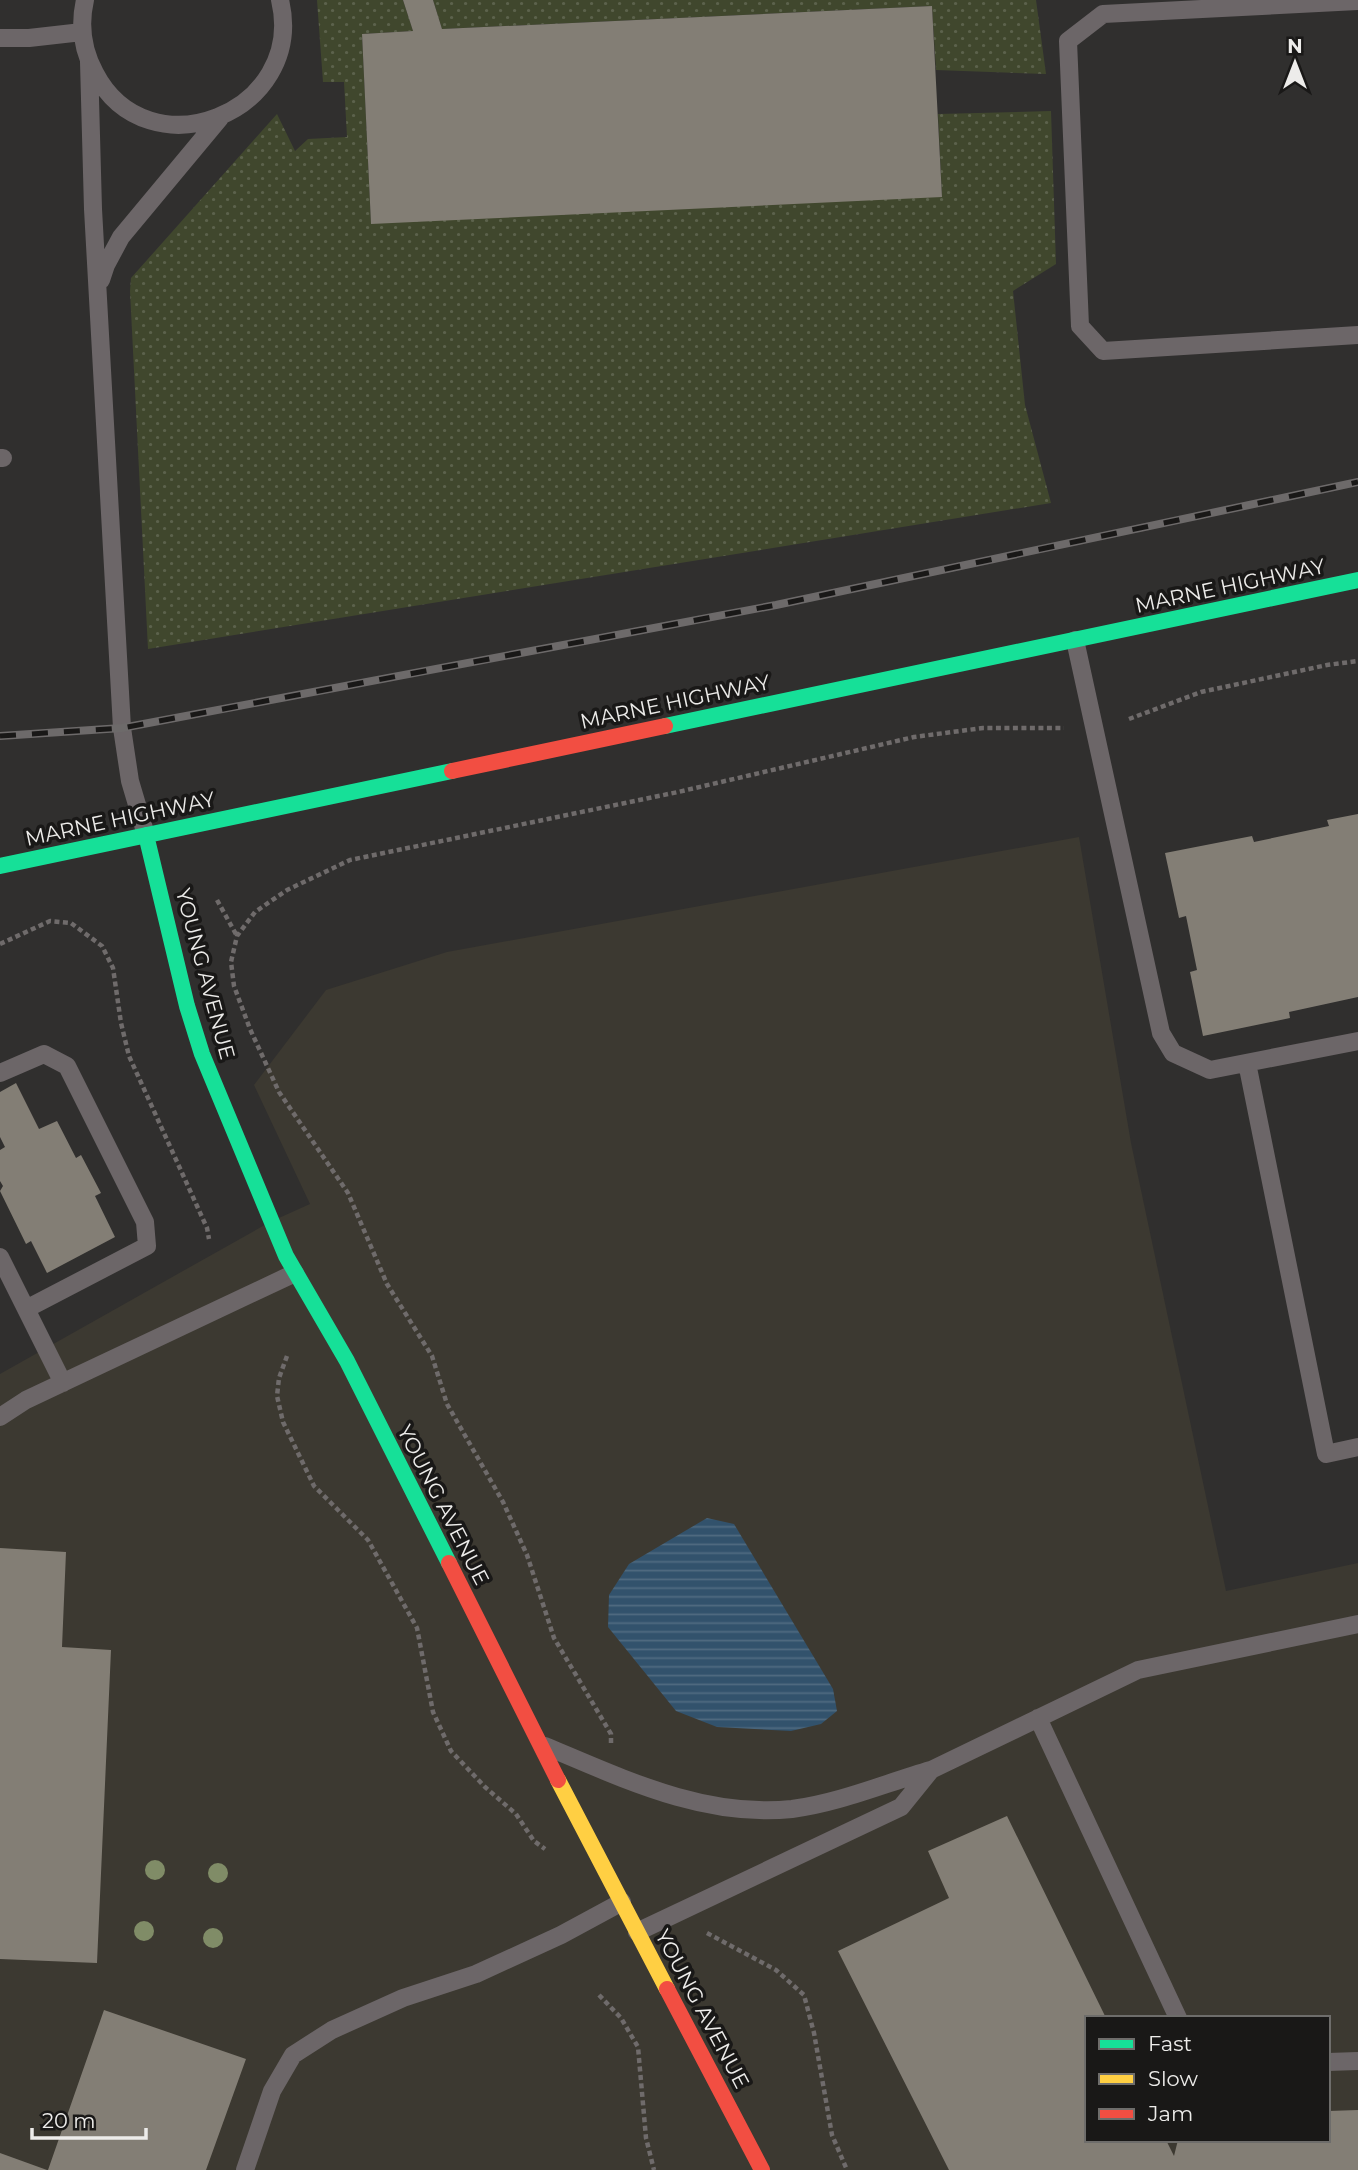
<svg xmlns="http://www.w3.org/2000/svg" width="1358" height="2170" viewBox="0 0 1358 2170" font-family="Montserrat,sans-serif">
<style>
.built{fill:#3c3931;fill-rule:evenodd}
.grass{fill:url(#grass-dots)}
.water{fill:url(#water-rules)}
.building{fill:#837e75}
.lines{fill:none;stroke-linecap:round;stroke-linejoin:round}
.path{stroke:#6f6b6b;stroke-width:4.5;stroke-dasharray:5 3.5;stroke-linecap:butt}
.lane{stroke:#6c6668;stroke-width:18}
.fast{stroke:#16e098;stroke-width:16}
.slow{stroke:#ffcf43;stroke-width:16}
.jam{stroke:#f24e42;stroke-width:16}
.rail-casing{stroke:#6d6a6a;stroke-width:8}
.rail{stroke:#191817;stroke-width:5;stroke-dasharray:16;stroke-linecap:butt}
.tree{fill:#808c67}
.labels{text-anchor:middle;stroke-width:7;stroke-linejoin:round;paint-order:stroke}
.street-label{font-size:21px;fill:#edecea;stroke:#191817}
</style>
<defs>
<pattern id="grass-dots" width="8" height="8" patternUnits="userSpaceOnUse" patternTransform="scale(1.75)"><rect width="8" height="8" fill="#40472d"/><path d="M2 2h.1M6 6h.1" fill="none" stroke="#5c624c" stroke-width="1.8" stroke-linecap="round"/></pattern>
<pattern id="water-rules" width="6" height="5" patternUnits="userSpaceOnUse" patternTransform="scale(1.75)"><rect width="6" height="5" fill="#32526c"/><path d="M0 2.5h6" fill="none" stroke="#506b81"/></pattern>
</defs>
<rect width="100%" height="100%" fill="#302f2e"/>
<path class="built" d="M1079,837l52,306 95,448 132,-28v607h-1358v-796l270,-152 40,-18 -56,-119 72,-95 121,-38zM1087,2018h241v122h-241z"/>
<path class="grass" d="M317,0h86l10,31 -51,3 9,189 571,-27 -4,-82 113,-3 5,153 -43,27 12,114 26,98 -903,146 -18,-358 1,-13 146,-164 18,37 13,-12 39,-2 -3,-55h-21z
M433,0h603l10,74 -110,-4 -4,-64 -490,23z"/>
<path class="water" d="M707,1518l27,6 99,165 4,22 -16,13 -30,7 -74,-4 -41,-16 -68,-84 1,-32 20,-31z"/>
<path class="building" d="M403,0h30l9,29 490,-23 10,191 -571,27 -9,-190 51,-3z
M1358,814v183l-69,15 1,6 -87,18 -13,-64 7,-2 -11,-54 -7,2 -14,-65 87,-17 2,6 75,-16 -2,-6z
M16,1083l23,46 18,-8 19,37 5,-3 20,38 -6,3 20,41 -68,36 -16,-32 -5,3 -26,-53 3,-5 -3,-5v-31l5,-3 -5,-10v-45z
M0,1548l66,4 -4,95 49,3 -14,313 -97,-4z
M1007,1816l99,202h-19v122h79l8,16 4,-16h150v-29l30,-1v60h-409l-111,-219 111,-53 -21,-47z
M104,2010l142,49 -40,111h-158z
M0,2153l47,17h-47z"/>
<g class="lines">
<path class="path" d="M1129,719l72,-27 126,-27 31,-4
M217,900l20,36
M0,944l50,-23 21,2 31,23 11,22 8,55 8,33 78,172 2,11
M287,1356l-8,22 -2,18 6,26 31,64 54,54 49,88 16,84 18,39 34,36 31,27 18,27 11,8
M611,1743v-9l-57,-96 -27,-83 -24,-53 -56,-98 -15,-48 -45,-72 -39,-91 -69,-101 -29,-63 -16,-43 -3,-24 6,-26 18,-24 32,-22 63,-30 328,-68 236,-55 69,-9h81
M707,1933l69,37 28,25 10,38 18,102 15,35
M599,1995l22,23 17,29 8,91 8,32"/>
<path class="lane" d="M85,0c-6,26 -3,49 10,73 53,102 212,40 185,-73
M1358,1l-255,13 -35,27 12,285 23,25 255,-16
M0,38h29l53,-6
M89,62l4,147 29,519 8,53 16,54
M101,280l5,-15 15,-28 99,-119
M0,458h3
M1075,640l86,393 12,20 37,17 148,-29
M1247,1063l79,391 32,-7
M0,1073l44,-19 23,12 78,156 2,24 -121,63
M0,1257l63,126
M0,1417l26,-17 269,-127
M1038,1718l140,300
M545,1746c79,33 159,72 247,63 47,-6 94,-26 139,-39
M637,1932l264,-125 30,-37 207,-100 220,-46
M1328,2062l30,-1
M245,2170l27,-79 21,-36 39,-25 71,-32 73,-24 85,-39 61,-33"/>
<path class="fast" d="M665,726l693,-146
M146,835l41,171 15,48 84,202 61,105 102,202
M0,866l452,-95"/>
<path class="slow" d="M558,1780l109,209"/>
<path class="jam" d="M452,771l213,-45
M449,1563l109,217
M667,1989l95,181"/>
<defs>
<path id="rail" d="M0,736l122,-8 654,-123 582,-123"/>
</defs>
<use href="#rail" class="rail-casing"/>
<use href="#rail" class="rail"/>
</g>
<g class="tree">
<circle cx="155" cy="1870" r="10"/>
<circle cx="218" cy="1873" r="10"/>
<circle cx="144" cy="1931" r="10"/>
<circle cx="213" cy="1938" r="10"/>
</g>
<g class="labels">
<g class="street-label">
<text transform="translate(1230 586) rotate(-12)" y="7">MARNE HIGHWAY</text>
<text transform="translate(675 702) rotate(-12)" y="7">MARNE HIGHWAY</text>
<text transform="translate(120 819) rotate(-12)" y="7">MARNE HIGHWAY</text>
<text transform="translate(205 974) rotate(75)" y="7">YOUNG AVENUE</text>
<text transform="translate(443 1505) rotate(63)" y="7">YOUNG AVENUE</text>
<text transform="translate(702 2009) rotate(62)" y="7">YOUNG AVENUE</text>
</g>
</g>
<rect x="1085" y="2016" width="245" height="126" fill="#191817" stroke="#6e6d6b" stroke-width="2"/>
<rect x="1099" y="2039" width="35" height="10" fill="#16e098" stroke="#6e6d6b" stroke-width="2"/>
<text x="1148" y="2051" font-size="21" fill="#edecea">Fast</text>
<rect x="1099" y="2074" width="35" height="10" fill="#ffcf43" stroke="#6e6d6b" stroke-width="2"/>
<text x="1148" y="2086" font-size="21" fill="#edecea">Slow</text>
<rect x="1099" y="2109" width="35" height="10" fill="#f24e42" stroke="#6e6d6b" stroke-width="2"/>
<text x="1148" y="2121" font-size="21" fill="#edecea">Jam</text>
<g transform="translate(1295 63)" stroke="#191817" stroke-width="5" paint-order="stroke">
<path d="M0-5L12 26L0 18L-12 26Z" fill="#edecea"/>
<text y="-10" font-size="19" font-weight="bold" text-anchor="middle" fill="#edecea">N</text>
</g>
<path d="M32 2128v10h114v-10" fill="none" stroke="#edecea" stroke-width="3.5"/>
<text x="42" y="2128" font-size="21" fill="#edecea" stroke="#191817" stroke-width="5" paint-order="stroke">20 m</text>
</svg>
